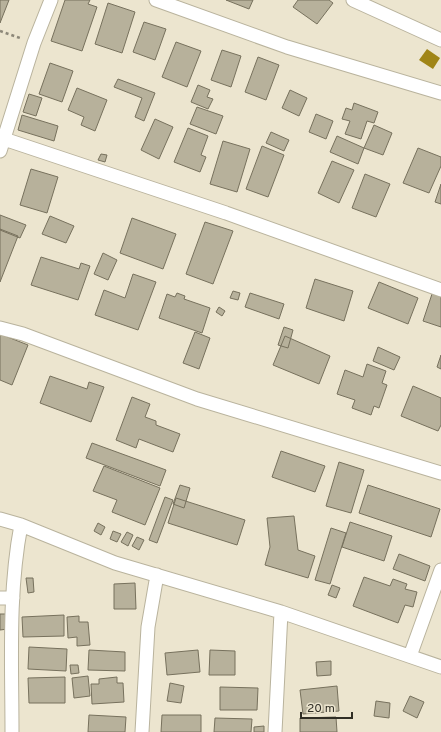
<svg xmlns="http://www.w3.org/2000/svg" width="441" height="732" viewBox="0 0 441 732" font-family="Overpass,sans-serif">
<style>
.water{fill:#a08517}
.building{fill:#b7b19b;stroke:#77715d}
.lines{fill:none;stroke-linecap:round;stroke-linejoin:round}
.minor-casing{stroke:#b9b39d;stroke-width:15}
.path{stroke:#8c8778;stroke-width:2.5;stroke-dasharray:3 3;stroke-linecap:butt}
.minor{stroke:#fff;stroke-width:13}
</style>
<rect width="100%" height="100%" fill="#ece5cf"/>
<path class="water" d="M427,49l13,9 -7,11 -14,-9z"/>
<path class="building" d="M0,0h9l-9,23z
M65,0h25l-2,4 9,3 -15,44 -31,-10z
M226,0h27l-4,9z
M298,0h31l4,3 -16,21 -24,-17z
M108,3l27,9 -13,41 -27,-9z
M144,22l22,7 -11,31 -22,-8z
M176,42l25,9 -14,36 -25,-10z
M222,50l19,6 -10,31 -20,-7z
M258,57l21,8 -13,35 -21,-8z
M50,63l23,8 -11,31 -23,-8z
M118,79l37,14 -11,28 -9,-4 7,-19 -28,-11z
M198,85l12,5 -3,7 6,2 -5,10 -17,-7z
M77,88l30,12 -12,31 -14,-6 3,-8 -16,-7z
M290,90l17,8 -8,18 -17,-8z
M29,94l13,4 -6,18 -13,-4z
M354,103l24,9 -4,11 -7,-2 -6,18 -16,-5 5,-13 -8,-2 4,-11 6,2z
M197,107l26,9 -7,18 -26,-10z
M316,114l17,7 -7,18 -17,-7z
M22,115l36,11 -4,15 -36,-11z
M155,119l18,8 -14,32 -18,-9z
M374,125l18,8 -9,22 -19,-7z
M188,128l20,8 -7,19 5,2 -6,15 -26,-10z
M271,132l18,8 -5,11 -18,-8z
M337,136l27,12 -6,16 -28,-12z
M223,141l27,8 -13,43 -27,-8z
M262,146l22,9 -16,42 -22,-8z
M418,148l23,9v9l-12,27 -26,-10z
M101,154l6,1 -2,7 -7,-2z
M332,161l22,9 -15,33 -21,-10z
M31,169l27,8 -11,36 -27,-8z
M365,174l25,10 -14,33 -24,-9z
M441,184v20l-6,-2z
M0,215l26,10 -6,13 -20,-8z
M50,216l24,10 -8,17 -24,-9z
M132,218l44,16 -13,35 -43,-16z
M205,222l28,9 -20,53 -27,-10z
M0,229l18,7 -18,46z
M103,253l14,7 -9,20 -14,-6z
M41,257l38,12 2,-6 9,3 -12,34 -47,-15z
M133,274l23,8 -18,48 -43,-15 9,-25 21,8z
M315,279l38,12 -9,30 -38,-13z
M379,282l39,16 -10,26 -40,-16z
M233,291l7,2 -2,7 -8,-2z
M433,291l8,3v33l-18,-6z
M177,293l8,3 -1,3 26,9 -8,25 -43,-15 8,-24 8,3z
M250,293l34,11 -5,15 -34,-12z
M219,307l6,4 -3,5 -6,-4z
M284,327l9,3 -5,18 -10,-3z
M195,332l15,6 -11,31 -16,-6z
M0,334l28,11 -16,40 -12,-5z
M285,336l45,20 -11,28 -46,-19z
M378,347l22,10 -6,13 -21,-9z
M441,355v14l-4,-2z
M367,364l19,7 -4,12 5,2 -8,23 -5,-2 -3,9 -19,-7 3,-8 -18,-6 8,-24 18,7z
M50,376l37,13 2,-7 15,5 -13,35 -51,-19z
M413,386l28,12v27l-3,6 -37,-15z
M132,397l18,7 -5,13 11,4v4l24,9 -7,18 -34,-13 -3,9 -20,-8z
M92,443l74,27 -6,16 -74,-28z
M281,451l44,15 -10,26 -43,-15z
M339,462l25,8 -13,43 -25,-7z
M104,466l56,22 -15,37 -33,-13 5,-12 -24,-9z
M180,485l10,3 -6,20 -11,-4z
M368,485l72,24 -9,28 -72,-24z
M165,497l8,3 -16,43 -8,-3z
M176,498l69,22 -8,25 -69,-22z
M294,516l4,34 17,6 -7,22 -43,-13 5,-18 -3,-29z
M350,522l42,14 -8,25 -42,-14z
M98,523l7,4 -4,8 -7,-4z
M331,528l15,5 -16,51 -15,-4z
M113,531l8,3 -4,8 -7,-3z
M127,532l6,3 -5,11 -7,-4z
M137,537l7,3 -5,10 -7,-4z
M399,554l31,12 -5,15 -32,-12z
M364,577l26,9 3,-7 14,5 -2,5 12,3 -4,15 -8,-2 -7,18 -45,-17z
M26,578h7l1,14 -6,1z
M135,583l1,26h-22v-25z
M332,585l8,3 -4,10 -8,-3z
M0,614h7l1,15 -8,1z
M64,615v21l-41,1 -1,-20z
M79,616v6h9l2,23 -13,1v-9l-9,1 -1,-21z
M29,647l38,2 -1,22 -38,-2z
M89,650l36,2v19l-37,-1z
M198,650l2,22 -33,3 -2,-22z
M210,650l25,1v24h-26z
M331,661v14l-14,1 -1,-14z
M70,665h8l1,8 -8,1z
M88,676l2,20 -16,2 -2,-20z
M65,677v26h-36l-1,-25z
M117,677v6h6l1,19 -32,2 -1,-20h8v-5z
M170,683l14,3 -3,17 -14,-2z
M337,686l2,25 -36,3 -3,-24z
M220,687l38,1 -1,22h-37z
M410,696l14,6 -7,16 -14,-7z
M376,701l14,2 -1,15 -15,-2z
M89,715l37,2 -1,15h-37z
M162,715h39v17h-40z
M336,717l1,15h-37v-14z
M215,718l37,1 -1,13h-37z
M264,726v6h-10v-5z"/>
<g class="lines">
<defs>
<path id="minor" d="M156,0l131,47 154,46
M353,0l88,40
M4,139l222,74 215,77
M0,151l34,-108 17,-43
M0,328l23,6 174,65 244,74
M0,519l21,6 94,38 166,49 160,55
M0,598h13
M410,656l31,-86
M12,732c0,-69 -4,-139 9,-207
M142,732l6,-105 9,-52
M275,732l6,-120"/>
</defs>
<use href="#minor" class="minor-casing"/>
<path class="path" d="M0,31l20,7"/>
<use href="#minor" class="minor"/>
</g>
<path d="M301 712v6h51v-6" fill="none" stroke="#302e25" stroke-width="2"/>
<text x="307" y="712" font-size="12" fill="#302e25" stroke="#ece5cf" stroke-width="3" paint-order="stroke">20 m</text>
</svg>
